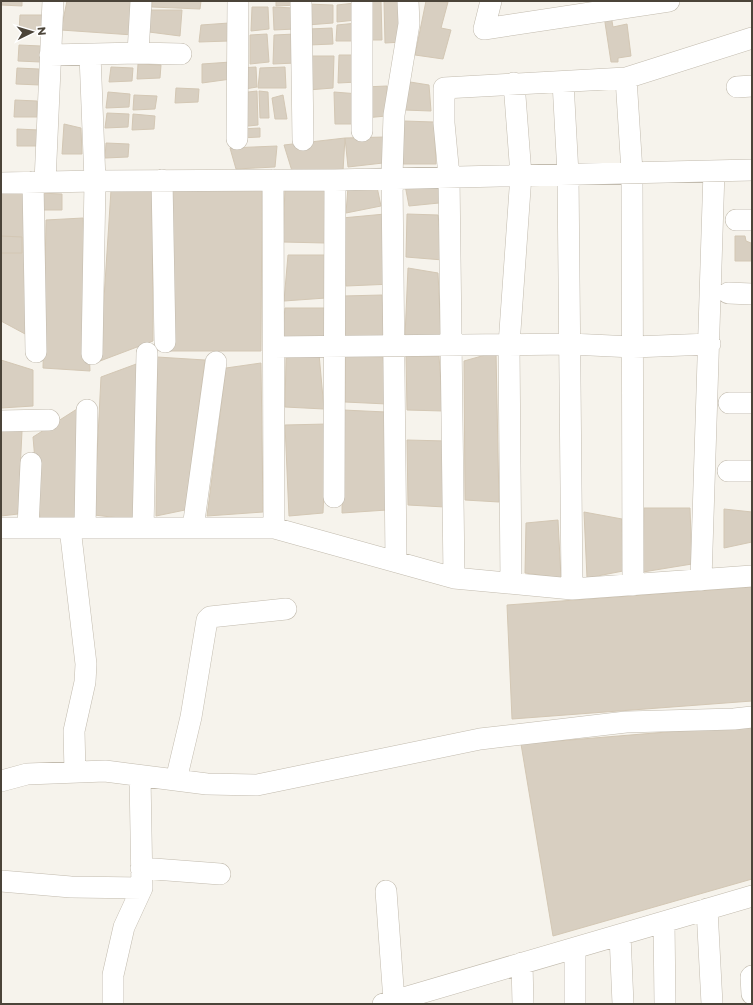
<svg xmlns="http://www.w3.org/2000/svg" width="753" height="1005" viewBox="0 0 753 1005" font-family="Montserrat,sans-serif">
<style>
.building{fill:#d8cfc1;stroke:#d3c7b4}
.lines{fill:none;stroke-linecap:round;stroke-linejoin:round}
.street-casing{stroke:#c2bbae;stroke-width:22}
.street{stroke:#fff;stroke-width:21}
</style>
<rect width="100%" height="100%" fill="#f6f3ec"/>
<path class="building" d="M1,1h21v5l-21,-1z
M67,1h68l-2,34 -72,-5z
M152,1h49l-1,8 -48,-2z
M276,1h22v4l-22,1z
M365,1h16l1,39h-16z
M384,1h18l1,41 -18,1z
M426,1l22,1 -7,26 10,2 -8,29 -28,-4z
M355,3l1,17 -19,2v-17z
M307,4l26,1v18l-26,2z
M252,7h16l1,22 -18,2z
M273,7l21,1 1,21 -21,1z
M148,10h34l-2,26 -31,-4z
M20,15h22v17l-23,-1z
M611,15l2,12 14,-3 4,32 -13,2v4h-7l-7,-46z
M229,23v18l-30,1 2,-17z
M357,23l1,18h-22l1,-16z
M332,28l1,16 -24,1v-16z
M267,34l2,28 -19,2v-29z
M295,34l1,29 -23,1 1,-29z
M19,45l22,1v16l-23,-1z
M339,55h17l2,27 -20,1z
M307,56h27l-1,32 -25,2z
M231,62v17l-29,4v-19z
M138,64l23,1 -1,13 -23,1z
M111,67l22,1 -1,13 -23,1z
M256,67l1,20 -18,3v-22z
M285,67l1,21h-28l2,-20z
M17,68l22,1 1,16 -24,-1z
M410,82l19,3 2,26 -27,-1z
M387,86l-1,30 -21,2 -1,-31z
M176,88l23,1 -1,13 -23,1z
M257,91l1,34 -19,2 1,-34z
M259,91l9,1 1,26h-9z
M108,92l22,2 -1,13 -23,1z
M334,92l25,2 -1,30h-23z
M134,95l23,1 -2,13 -22,1z
M283,95l4,24h-12l-3,-21z
M15,100l22,1v16h-23z
M107,113l22,1 -1,13 -23,1z
M133,114l22,2 -1,13 -22,1z
M404,121l30,1 2,42h-33z
M64,124l17,4 1,26h-20z
M260,128v9l-20,1v-9z
M17,129l22,1 1,16h-23z
M385,137l-2,26 -35,4 -3,-29z
M345,138l-2,33h-51l-8,-26z
M106,143l23,1 -1,13 -23,1z
M277,146l-2,21 -39,2 -6,-21z
M439,176v27l-30,3 -4,-21z
M172,187l90,2 -1,162h-91z
M285,187l41,1 -1,55 -42,-1z
M348,187h29l4,19 -35,7z
M24,189l3,146 -26,-14v-131z
M152,189l1,152 -53,20 11,-171z
M39,193l23,1v16h-23z
M385,214l8,70 -47,2 -4,-68z
M407,214l31,1 5,45 -37,-3z
M83,218l7,153 -47,-3 3,-148z
M1,236l21,1v16h-21z
M735,236h10l1,5 5,2v18h-16z
M288,255h38v43l-42,3z
M408,268l30,5 3,62 -36,1z
M382,295l2,43 -39,1 -2,-43z
M285,308h42l7,33 -52,-4z
M496,352l3,150 -34,-2 -1,-139z
M319,354l5,55 -39,-2 1,-49z
M345,356l38,1 4,47 -42,-2z
M406,356h33l4,55 -36,-1z
M157,357l48,3 -20,150 -29,6z
M1,360l32,10v36l-32,2z
M139,363l-2,157 -43,-5 7,-138z
M261,363l2,149 -56,4 19,-148z
M77,409l-1,110h-36l-7,-82z
M343,410l43,2 1,98 -45,3z
M327,424l-4,89 -34,3 -4,-91z
M1,430l21,1 -4,83 -17,2z
M407,440l39,1 -1,66 -37,-2z
M644,508h46l2,56 -49,8z
M724,509l28,3v30l-28,6z
M584,512l38,7 1,52 -36,7z
M558,520l3,58 -36,-5 1,-50z
M752,587v114l-240,18 -5,-114z
M752,725v154l-199,57 -32,-192z"/>
<g class="lines">
<defs>
<path id="street" d="M301,1l2,139
M491,1l-7,28 185,-28
M138,53l3,-52
M50,55l88,-2 43,1
M626,78l6,94 1,413
M563,82l5,92 4,415
M737,87l15,-1
M362,131v-130
M237,139l1,-138
M162,180l3,162
M273,180l1,348
M33,182l3,170
M45,182l8,-181
M1,183l94,-2 -5,-126
M736,220h16
M728,293l24,1
M274,347l296,-3 63,3 77,-3
M92,354l3,-173 240,-1 417,-10
M729,403h23
M1,421l48,-1
M728,471h24
M334,497l1,-317
M1,528h273l180,50 118,11 180,-13
M28,528l3,-65
M70,528l16,136 -1,18 -11,49 1,41
M85,528l2,-118
M143,528l4,-175
M193,528l23,-166
M396,561l-4,-384 2,-62 15,-91 -1,-23
M454,578l-5,-402 -5,-53v-35l182,-10 126,-40
M701,580l13,-409
M511,583l-2,-238 12,-170 -7,-92
M176,780l15,-63 16,-97 3,-3 76,-8
M1,781l26,-7 78,-3 102,13 50,1 223,-46 146,-17 108,-3 18,-2
M141,868l79,6
M1,881l70,6 71,1
M386,891l8,110
M707,909l5,95
M664,922l1,82
M620,935l3,69
M575,948v56
M522,963l1,41
M752,976l-1,1 1,17
M113,1004v-29l11,-48 18,-39 -2,-112
M383,1004l369,-108"/>
</defs>
<use href="#street" class="street-casing"/>
<use href="#street" class="street"/>
</g>
<rect width="753" height="1005" fill="none" stroke="#4b4439" stroke-width="4"/>
<g transform="translate(32 32) rotate(85)" stroke="#ffffff" stroke-width="3" paint-order="stroke">
<path d="M0-3L7 15L0 10L-7 15Z" fill="#4b4439"/>
<text y="-6" font-size="11" font-weight="bold" text-anchor="middle" fill="#4b4439">N</text>
</g>
</svg>
